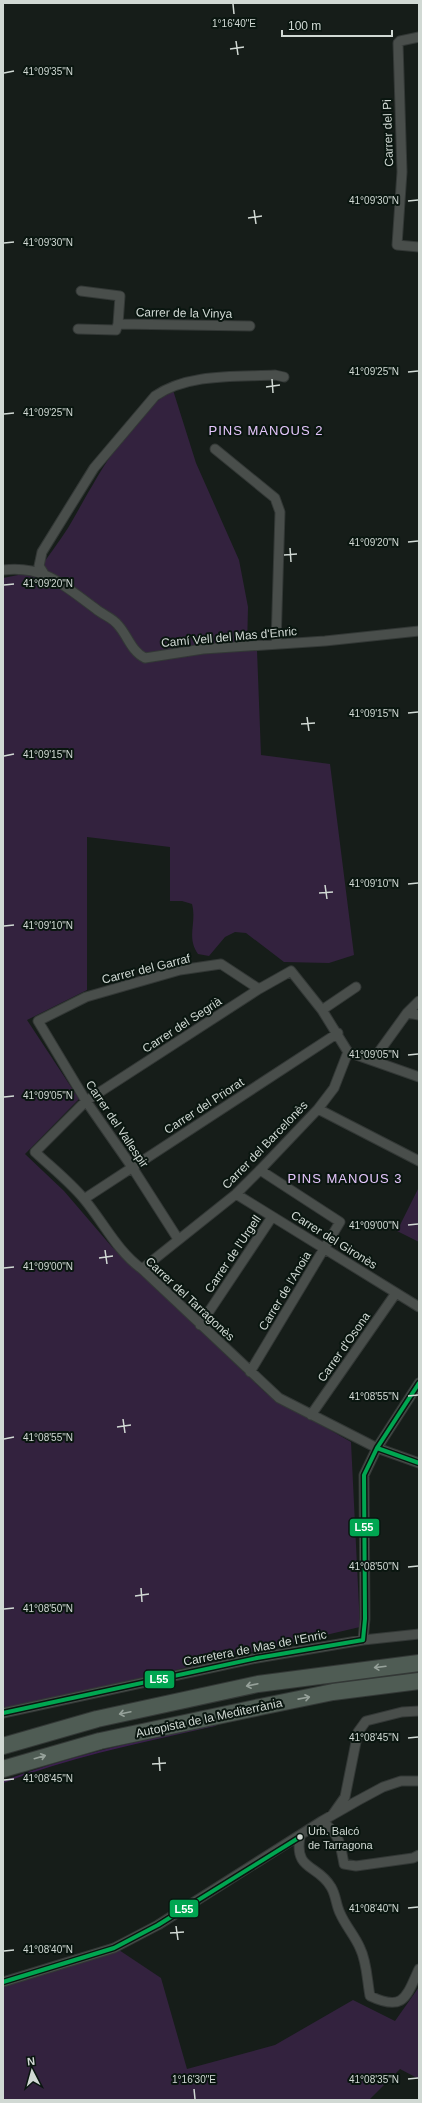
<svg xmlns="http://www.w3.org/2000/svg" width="422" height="2103" viewBox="0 0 422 2103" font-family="Helvetica,sans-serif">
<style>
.green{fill:#33223e}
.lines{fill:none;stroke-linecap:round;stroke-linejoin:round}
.stream{stroke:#3b1f4e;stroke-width:2}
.street-casing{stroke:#333836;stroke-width:11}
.highway-casing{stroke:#333836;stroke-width:18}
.street{stroke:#494e4b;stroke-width:9}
.highway{stroke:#4f5c54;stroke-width:16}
.bus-1-casing{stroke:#0a1610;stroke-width:7}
.bus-1{stroke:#00a651;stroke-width:4}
.oneway{stroke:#96a19a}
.ticks{fill:none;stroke:#d1d9d4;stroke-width:1.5}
.bus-dot{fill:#d1d9d4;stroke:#0a1610;stroke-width:1.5}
.labels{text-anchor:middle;stroke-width:4;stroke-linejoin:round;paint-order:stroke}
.bus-label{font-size:11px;fill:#d1d9d4;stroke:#0a1610;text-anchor:start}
.street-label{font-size:12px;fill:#d1d9d4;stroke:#0a1610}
.neighbourhood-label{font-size:13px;letter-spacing:1px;fill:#e5c6fc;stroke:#0a1610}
.ticks-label{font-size:10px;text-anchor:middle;fill:#d1d9d4;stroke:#0a1610;stroke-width:4;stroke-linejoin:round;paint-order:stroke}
.line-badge{stroke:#0a1610;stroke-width:1.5}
.badge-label{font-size:11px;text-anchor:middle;font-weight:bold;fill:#fff}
</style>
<rect width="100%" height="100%" fill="#161d19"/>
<path class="green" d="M173,390l23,73 43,97 9,47 -1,43h10l4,105 69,9 24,191 -25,8 -45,-1 -38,-29 -11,-1 -10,5 -16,19 -11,-2c-12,-17 -1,-31 -6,-50l-10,-3h-12v-54l-83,-10v153l-60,30 52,79 -54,55 39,37 48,56 155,147 84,48 9,185 -357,83v-1132l35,-7c10,-15 21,-29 30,-43 27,-46 58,-110 105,-138z
M419,1187v55l-22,-11z
M119,1950l42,28 26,91 88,-24 78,-45 42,21 24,-34v92l-19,-10 -31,31h-366v-118z"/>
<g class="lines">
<path class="stream" d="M3,1782c68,-26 140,-41 212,-57"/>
<defs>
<path id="street" d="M419,37l-19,4 -2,2 4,129 -5,73 22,2
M81,291l39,5 -2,28
M78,329l38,1 2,-6 132,2
M215,449l60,49 5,14 -4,132
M3,570c42,-5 61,16 93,39 7,6 17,9 22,16 10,11 13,26 27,33l58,-9 122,-8 94,-10
M44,574l-5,-8 3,-14 52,-84 61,-72c33,-23 82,-19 120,-21l9,2
M322,1010l34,-23
M407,1013l12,2
M373,1060l34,-47 12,-12
M419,1077l-71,-25 -26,-42 -31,-39 -32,18 -173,112 -51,51c16,15 35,30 49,47 20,24 33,52 58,70l137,129 98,50 42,15
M318,1109l101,52
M236,1194l183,113
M84,1199l254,-166
M178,1239l-46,-72 -46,-66 -48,-80 48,-24 94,-27 41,-6 38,25
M142,1269l94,-75 24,-24 58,-61 16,-21 14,-36
M200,1325l72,-108
M250,1372l90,-150 -80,-52
M311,1415l85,-122
M363,1640l2,-21 -1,-144 13,-27 42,-65
M3,1713l254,-55 106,-18 56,-6
M333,1814l12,-17 13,-65 8,-11 36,-9 17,-1
M322,1821c18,14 18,22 22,43l12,2 57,-8 6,-3
M300,1837c-6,34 18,27 31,50 5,8 5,18 9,26 5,12 15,23 20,35 7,14 7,32 10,48 34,16 36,1 49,-27
M3,1982l111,-34 44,-23 164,-104 35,-20 26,-14 18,-6h18"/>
<path id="highway" d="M3,1746l94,-27 161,-35 161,-21
M3,1769l97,-28 160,-34 73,-15 86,-11"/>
</defs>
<use href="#street" class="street-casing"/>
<use href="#highway" class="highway-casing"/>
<use href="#street" class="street"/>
<use href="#highway" class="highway"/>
<defs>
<path id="bus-1" d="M377,1448l42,15
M3,1713l254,-55 106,-18 2,-21 -1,-144 13,-27 42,-65
M3,1982l111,-34 44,-23 142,-88"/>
</defs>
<use href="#bus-1" class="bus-1-casing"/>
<use href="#bus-1" class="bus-1"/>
</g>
<defs><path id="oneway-shaft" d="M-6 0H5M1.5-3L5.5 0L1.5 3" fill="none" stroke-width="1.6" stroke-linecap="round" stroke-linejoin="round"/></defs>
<g class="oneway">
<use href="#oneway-shaft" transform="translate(380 1667) rotate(173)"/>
<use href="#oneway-shaft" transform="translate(252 1685) rotate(168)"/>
<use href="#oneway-shaft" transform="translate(304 1698) rotate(-11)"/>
<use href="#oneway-shaft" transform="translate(125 1713) rotate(168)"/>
<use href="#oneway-shaft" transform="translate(40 1757) rotate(-16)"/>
</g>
<path class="ticks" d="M233,4l1,10M236,41l2,14M230,49l14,-2M4,73l10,-2M408,201l10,-1M254,210l2,14M248,218l14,-2M4,243l10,-1M408,372l10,-1M272,379l1,14M266,387l14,-2M4,414l10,-1M408,542l10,-1M290,548l1,14M284,555l13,-1M4,585l10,-1M408,713l10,-1M307,717l2,14M301,724l14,-1M4,756l10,-2M408,884l10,-1M325,885l2,14M319,893l14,-1M4,926l10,-1M408,1055l10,-1M4,1097l10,-1M408,1225l10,-1M105,1250l2,14M99,1258l14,-2M4,1268l10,-1M408,1396l10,-1M123,1419l2,14M117,1427l14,-2M4,1439l10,-2M408,1567l10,-1M141,1588l1,14M135,1596l14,-2M4,1609l10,-1M408,1738l10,-1M159,1757l1,14M152,1764l14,-1M4,1780l10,-1M408,1908l10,-1M176,1926l2,14M170,1933l14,-1M4,1951l10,-1M408,2079l10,-1M194,2089l1,10"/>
<circle class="bus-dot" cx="300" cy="1837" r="3.5"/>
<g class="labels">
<g class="bus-label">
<text x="308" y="1835">Urb. Balcó<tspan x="308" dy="14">de Tarragona</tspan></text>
</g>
<g class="street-label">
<text transform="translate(388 133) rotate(-92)" y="4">Carrer del Pi</text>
<text transform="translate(184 313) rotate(1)" y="4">Carrer de la Vinya</text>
<text transform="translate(229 637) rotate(-5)" y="4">Camí Vell del Mas d'Enric</text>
<text transform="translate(146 969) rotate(-14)" y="4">Carrer del Garraf</text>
<text transform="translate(182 1025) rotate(-33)" y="4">Carrer del Segrià</text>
<text transform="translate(204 1106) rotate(-33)" y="4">Carrer del Priorat</text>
<text transform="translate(117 1124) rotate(56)" y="4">Carrer del Vallespir</text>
<text transform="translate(265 1145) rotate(-46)" y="4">Carrer del Barcelonès</text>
<text transform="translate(334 1240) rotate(32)" y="4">Carrer del Gironès</text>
<text transform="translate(233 1254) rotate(-56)" y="4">Carrer de l'Urgell</text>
<text transform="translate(285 1291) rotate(-59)" y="4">Carrer de l'Anoia</text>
<text transform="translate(190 1299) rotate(43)" y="4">Carrer del Tarragonès</text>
<text transform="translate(344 1347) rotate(-55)" y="4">Carrer d'Osona</text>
<text transform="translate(255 1648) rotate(-11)" y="4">Carretera de Mas de l'Enric</text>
<text transform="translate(209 1718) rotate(-12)" y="4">Autopista de la Mediterrània</text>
</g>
<g class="neighbourhood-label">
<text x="266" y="435">PINS MANOUS 2</text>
<text x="345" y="1183">PINS MANOUS 3</text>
</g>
</g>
<g class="ticks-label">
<text x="234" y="27">1°16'40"E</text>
<text x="48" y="75">41°09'35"N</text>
<text x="374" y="204">41°09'30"N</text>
<text x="48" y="246">41°09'30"N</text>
<text x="374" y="375">41°09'25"N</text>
<text x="48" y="416">41°09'25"N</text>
<text x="374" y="546">41°09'20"N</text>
<text x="48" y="587">41°09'20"N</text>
<text x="374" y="717">41°09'15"N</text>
<text x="48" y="758">41°09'15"N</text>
<text x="374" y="887">41°09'10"N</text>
<text x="48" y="929">41°09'10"N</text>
<text x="374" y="1058">41°09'05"N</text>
<text x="48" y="1099">41°09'05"N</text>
<text x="374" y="1229">41°09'00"N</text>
<text x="48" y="1270">41°09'00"N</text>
<text x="374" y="1400">41°08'55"N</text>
<text x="48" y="1441">41°08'55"N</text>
<text x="374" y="1570">41°08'50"N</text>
<text x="48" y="1612">41°08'50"N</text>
<text x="374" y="1741">41°08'45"N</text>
<text x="48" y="1782">41°08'45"N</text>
<text x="374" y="1912">41°08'40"N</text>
<text x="48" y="1953">41°08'40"N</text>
<text x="194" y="2083">1°16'30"E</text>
<text x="374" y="2083">41°08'35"N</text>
</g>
<g class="line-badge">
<rect x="349" y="1518" width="31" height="19" rx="4" fill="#00a651"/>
<rect x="144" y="1670" width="31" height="19" rx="4" fill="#00a651"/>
<rect x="169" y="1899" width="30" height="19" rx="4" fill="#00a651"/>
</g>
<g class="badge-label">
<text x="364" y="1531">L55</text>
<text x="159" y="1683">L55</text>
<text x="184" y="1913">L55</text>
</g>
<rect width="422" height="2103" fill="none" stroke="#d1d9d4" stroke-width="8"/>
<g transform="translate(32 2071) rotate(354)" stroke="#0a1610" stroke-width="3" paint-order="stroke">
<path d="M0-3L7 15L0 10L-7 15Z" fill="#d1d9d4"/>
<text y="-6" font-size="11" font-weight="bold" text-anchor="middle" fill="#d1d9d4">N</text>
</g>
<path d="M282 30v6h110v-6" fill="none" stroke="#d1d9d4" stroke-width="2"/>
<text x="288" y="30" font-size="12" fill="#d1d9d4" stroke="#0a1610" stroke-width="3" paint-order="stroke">100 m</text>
</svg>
